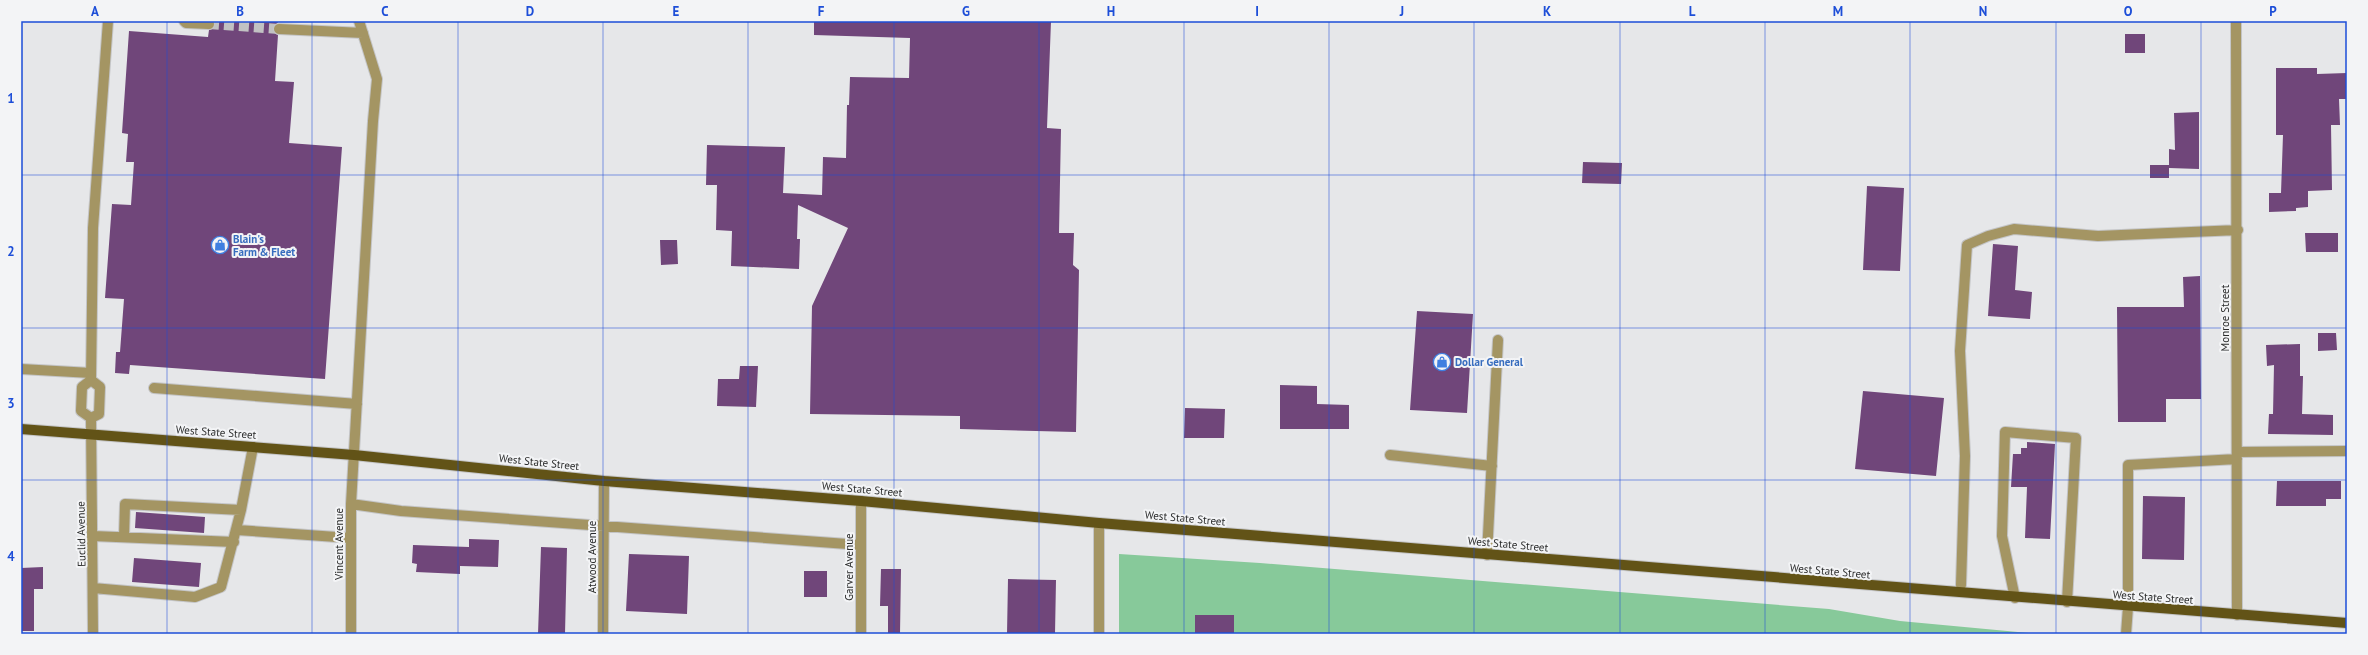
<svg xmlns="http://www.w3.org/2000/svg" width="2368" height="655" viewBox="0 0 2368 655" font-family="'PT Sans',sans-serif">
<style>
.green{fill:#87c99a}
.building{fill:#70467a}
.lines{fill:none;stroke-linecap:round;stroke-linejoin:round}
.minor-tunnel{stroke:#c1c2c3;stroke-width:10;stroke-dasharray:10 5;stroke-linecap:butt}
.minor-casing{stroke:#c4c5c7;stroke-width:12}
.major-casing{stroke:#c4c5c7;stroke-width:12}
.minor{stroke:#a49563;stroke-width:10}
.major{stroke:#625317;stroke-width:10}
.grid{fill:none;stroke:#1d4ed8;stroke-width:1;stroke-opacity:0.55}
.labels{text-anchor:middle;stroke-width:4;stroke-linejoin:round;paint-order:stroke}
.shop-label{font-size:11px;font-weight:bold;fill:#366cbe;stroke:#f3f4f6;text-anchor:start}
.street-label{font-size:11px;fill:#2b2c2c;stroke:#f3f4f6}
.neatline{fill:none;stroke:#1d4ed8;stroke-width:1.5}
.grid-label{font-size:13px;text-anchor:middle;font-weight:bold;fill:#1d4ed8}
</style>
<rect width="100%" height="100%" fill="#e6e7e9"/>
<path class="green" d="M1119,554l141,9 569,46 71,12 139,13h-920z"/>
<path class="building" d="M215,21h64l-6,7v4l5,3 -3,46 19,1 -5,61 53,4 -17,232 -195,-14 -1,9 -14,-1 1,-21h4l4,-53 -19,-1 7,-94 19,1 3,-43h-8l2,-28 -6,-1 7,-102 79,6 1,-7 6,-3z
M814,21h237l-4,107 14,1 -2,104h15l-1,32 6,5 -3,162 -116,-3v-13l-150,-2 2,-108 36,-78 -50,-23 -1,34h3l-1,30 -68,-3 1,-35 -16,-1 1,-45h-11l1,-40 78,2 -2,46 39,2 1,-38 23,1 1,-53h2l1,-28 59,1 1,-40 -96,-3z
M2125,34h20v19h-20z
M2276,68h41v6l30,-1v26h-8l1,26h-9l1,65 -24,1v16l-12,1v3l-27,1v-19h12l2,-58h-7z
M2199,112v57l-30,-1v10h-19v-13h19v-16l6,1 -1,-37z
M1583,162l39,1 -1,21 -39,-1z
M1867,186l37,2 -4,83 -37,-1z
M2305,233h33v19h-32z
M660,240h17l1,24 -17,1z
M1993,244l25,2 -3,44 17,2 -2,27 -42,-3z
M2200,276l1,123h-35v23h-48l-1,-115h67l-1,-30z
M1417,311l56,3 -6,99 -57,-3z
M2318,333h18l1,17 -19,1z
M2300,344v32h3l-1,38 31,1v20l-65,-1 1,-20h4l1,-49 -7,1 -1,-21z
M740,366h18l-2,41 -39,-1 1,-27h21z
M1280,385l37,1v18l32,1v24h-69z
M1863,391l81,7 -8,78 -81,-7z
M1185,408l40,1 -1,29h-40z
M2027,442l28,2 -5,95 -25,-1 2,-51h-16l2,-33h8v-6h6z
M2277,481h64v18h-15v7h-50z
M2143,496l42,1 -1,63 -42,-1z
M136,512l69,5 -1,16 -69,-5z
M469,539l30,1 -1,27 -38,-1v8l-44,-2 1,-8 -5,-1 1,-18 56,2z
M541,547l26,1 -2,86h-27z
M629,554l60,2 -2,58 -61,-3z
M134,558l67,5 -2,24 -67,-5z
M43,567v22h-9v42h-13v-63z
M881,569h20l-1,65h-12v-28h-8z
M804,571h23v26h-23z
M1008,579l48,1 -1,54h-48z
M1195,615h39v19h-39z"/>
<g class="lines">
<path class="minor-tunnel" d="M209,24l70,5"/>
<defs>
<path id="minor" d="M184,21l2,2 23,1
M2236,21l1,594
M279,29l84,4
M21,369l70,4
M91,380l2,-152 15,-207
M154,388l203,16
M91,418l2,216
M91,418l8,-4 1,-27 -9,-7
M91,418l-10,-7 1,-24 9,-7
M2237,452l110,-1
M1390,455l102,11
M351,504l50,7 460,34
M241,510l12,-63
M237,530l114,8
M93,536l141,6
M1487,555l11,-215
M1961,585l4,-129 -5,-105 7,-106 21,-9 26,-7 84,7 140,-6
M93,588l102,9 26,-10 20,-77 -116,-6 -1,33
M2015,598l-13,-62 3,-104 71,6 -9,164
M351,634v-130l22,-383 4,-42 -18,-58
M603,634l1,-153
M861,634v-133
M1099,634v-111
M2126,634l2,-27v-142l109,-6"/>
<path id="major" d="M21,429l333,26 250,26 257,20 238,22 1248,100"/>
</defs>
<use href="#minor" class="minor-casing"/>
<use href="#major" class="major-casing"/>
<use href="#minor" class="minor"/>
<use href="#major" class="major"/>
</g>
<path class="grid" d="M167,21v613M312,21v613M458,21v613M603,21v613M748,21v613M894,21v613M1039,21v613M1184,21v613M1329,21v613M1474,21v613M1620,21v613M1765,21v613M1910,21v613M2056,21v613M2201,21v613M21,175h2326M21,328h2326M21,480h2326"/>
<defs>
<symbol id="shop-ring" viewBox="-11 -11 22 22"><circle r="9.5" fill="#f3f4f6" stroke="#3f7fe0" stroke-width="1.5"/><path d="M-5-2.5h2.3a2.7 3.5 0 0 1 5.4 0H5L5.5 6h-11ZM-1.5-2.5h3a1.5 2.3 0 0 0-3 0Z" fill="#3f7fe0"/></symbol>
</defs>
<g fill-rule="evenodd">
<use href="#shop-ring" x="210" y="235" width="20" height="20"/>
<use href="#shop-ring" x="1432" y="352" width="20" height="20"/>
</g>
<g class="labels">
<g class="shop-label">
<text x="233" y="243">Blain's<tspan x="233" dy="13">Farm &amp; Fleet</tspan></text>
<text x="1455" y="366">Dollar General</text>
</g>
<g class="street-label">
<text transform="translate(2225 318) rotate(-90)" y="4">Monroe Street</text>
<text transform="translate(216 432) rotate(4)" y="4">West State Street</text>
<text transform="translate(539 462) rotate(6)" y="4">West State Street</text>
<text transform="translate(862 489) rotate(5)" y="4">West State Street</text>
<text transform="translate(1185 518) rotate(5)" y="4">West State Street</text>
<text transform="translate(81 534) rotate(-91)" y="4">Euclid Avenue</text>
<text transform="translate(339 544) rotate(-90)" y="4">Vincent Avenue</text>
<text transform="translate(1508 544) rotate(5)" y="4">West State Street</text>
<text transform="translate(592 557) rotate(-90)" y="4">Atwood Avenue</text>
<text transform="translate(849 567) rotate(-90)" y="4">Garver Avenue</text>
<text transform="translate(1830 571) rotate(5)" y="4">West State Street</text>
<text transform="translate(2153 597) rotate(4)" y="4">West State Street</text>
</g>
</g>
<rect width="2368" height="655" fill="none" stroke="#f3f4f6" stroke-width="44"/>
<rect x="22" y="22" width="2324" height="611" class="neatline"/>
<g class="grid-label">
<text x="95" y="16">A</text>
<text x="240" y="16">B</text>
<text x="385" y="16">C</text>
<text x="530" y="16">D</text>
<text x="676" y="16">E</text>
<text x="821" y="16">F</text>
<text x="966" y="16">G</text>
<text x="1111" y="16">H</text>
<text x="1257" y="16">I</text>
<text x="1402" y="16">J</text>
<text x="1547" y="16">K</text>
<text x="1692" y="16">L</text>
<text x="1838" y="16">M</text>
<text x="1983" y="16">N</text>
<text x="2128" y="16">O</text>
<text x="2273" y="16">P</text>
<text x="11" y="103">1</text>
<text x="11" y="256">2</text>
<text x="11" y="408">3</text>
<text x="11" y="561">4</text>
</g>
</svg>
